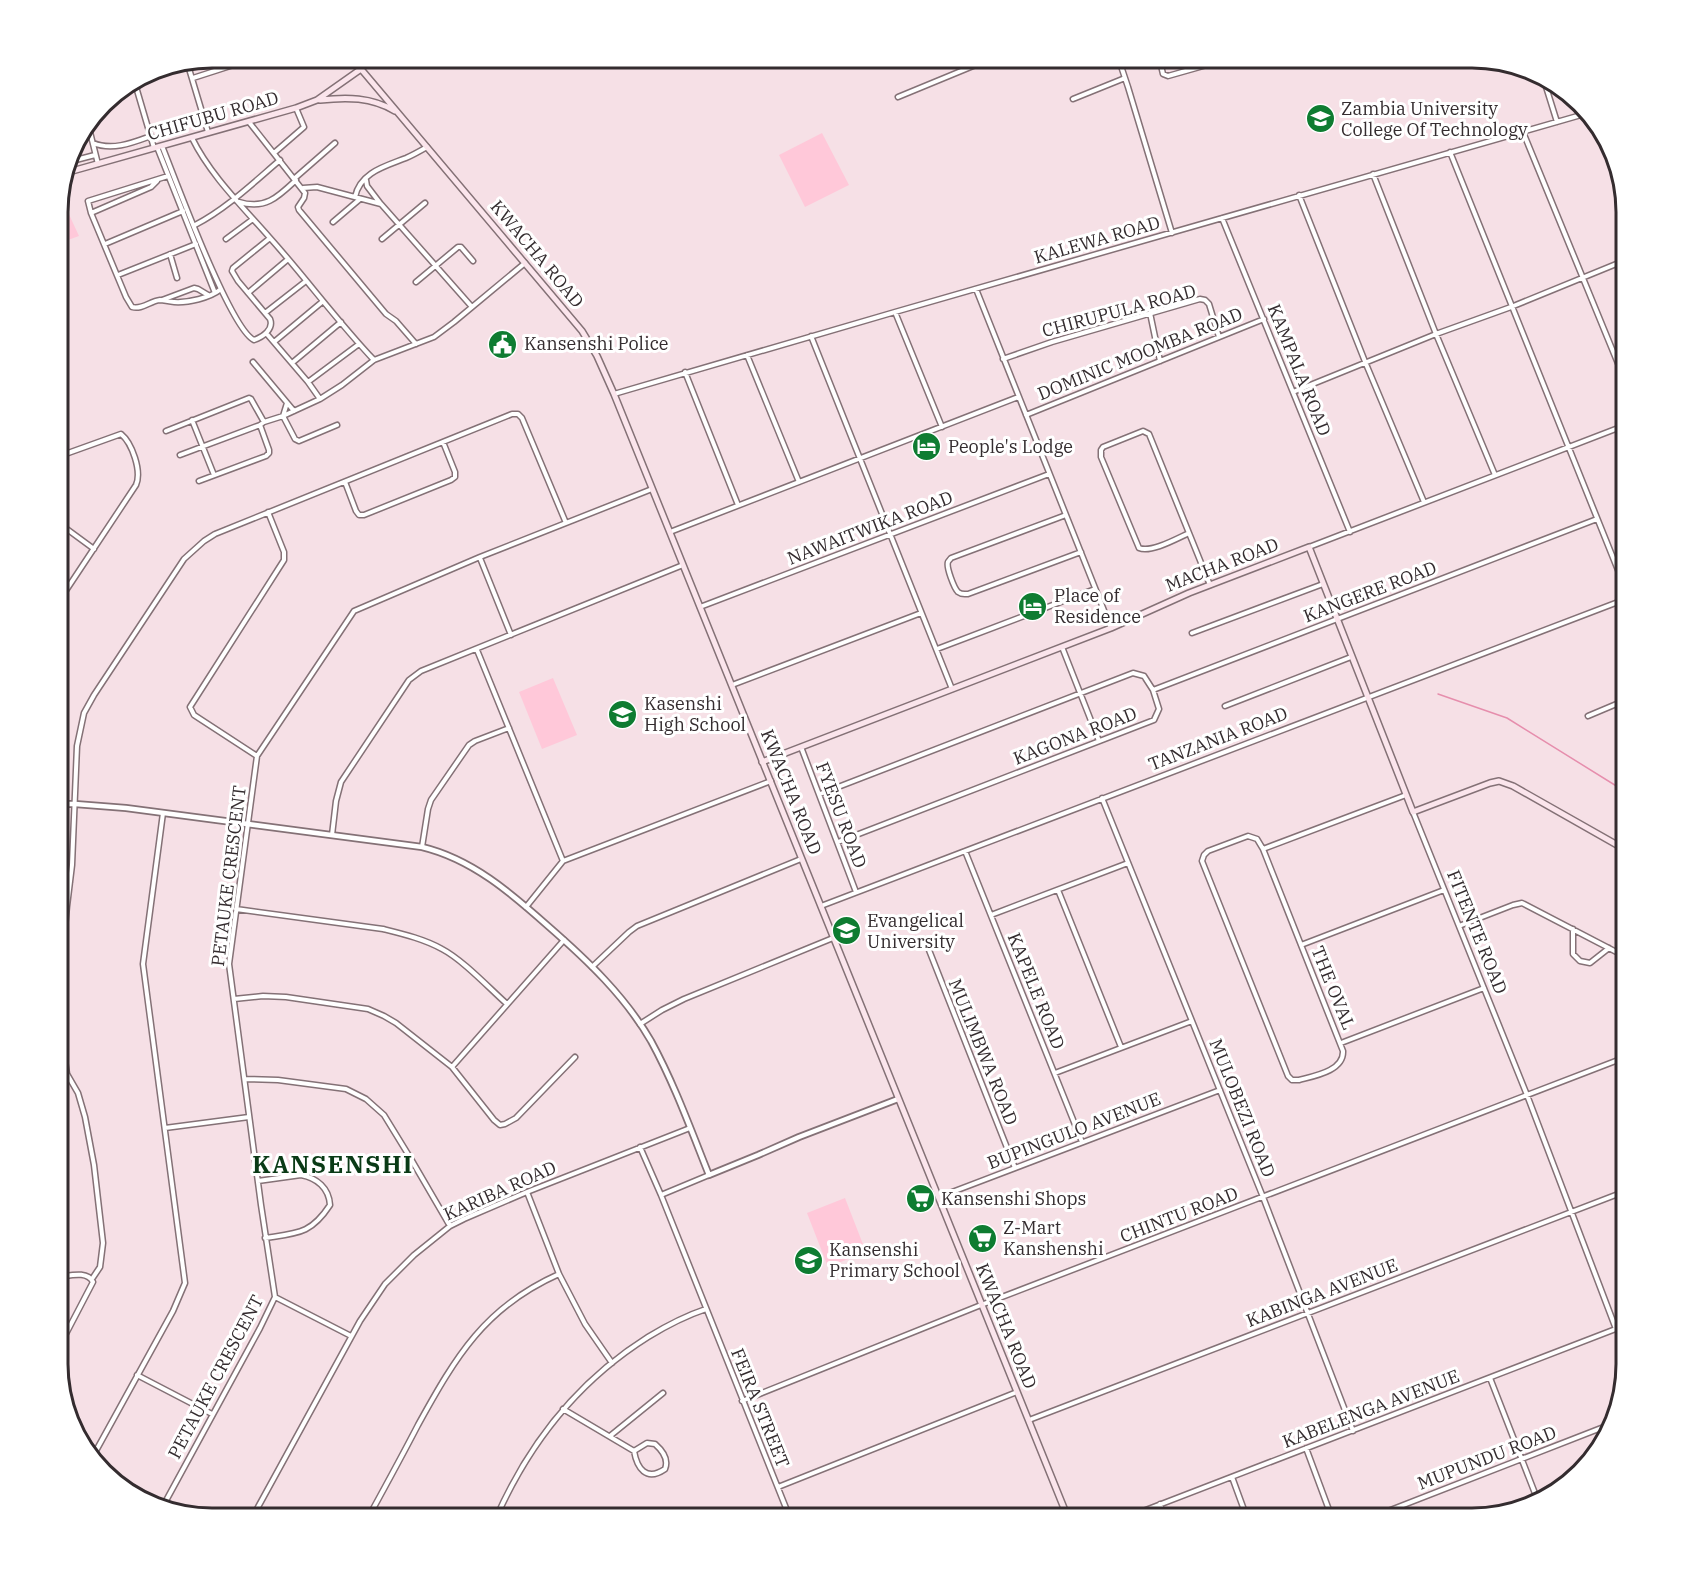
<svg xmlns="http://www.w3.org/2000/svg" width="1683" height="1575" viewBox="0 0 1683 1575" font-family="'IBM Plex Serif',serif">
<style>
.grass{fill:url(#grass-tufts)}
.garden{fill:#ffc8d9}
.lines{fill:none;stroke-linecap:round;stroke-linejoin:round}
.stream{stroke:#e68ead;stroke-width:1.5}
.minor-casing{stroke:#847176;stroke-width:7}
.tertiary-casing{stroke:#847176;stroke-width:8}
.secondary-casing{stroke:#847176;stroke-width:8}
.minor{stroke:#fff;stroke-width:4}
.tertiary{stroke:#fff;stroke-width:4.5}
.secondary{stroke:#fbe5ec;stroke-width:5}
.labels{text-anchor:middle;stroke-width:6;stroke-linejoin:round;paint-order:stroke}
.poi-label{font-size:18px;fill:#342c2f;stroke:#fff;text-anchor:start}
.street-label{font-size:18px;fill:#342c2f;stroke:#fff}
.district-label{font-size:24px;font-weight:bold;letter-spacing:1.5px;fill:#0a3a16;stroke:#fff}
.rim{fill:none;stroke:#342c2f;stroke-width:3}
</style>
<defs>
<pattern id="grass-tufts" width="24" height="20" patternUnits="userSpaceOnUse" patternTransform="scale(1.5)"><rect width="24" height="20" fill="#ffc8d9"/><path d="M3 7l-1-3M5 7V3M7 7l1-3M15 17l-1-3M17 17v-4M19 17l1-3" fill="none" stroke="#dbacbb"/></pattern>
</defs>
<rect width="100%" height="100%" fill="#f6e0e6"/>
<path class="grass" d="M60,195l19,41 -22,8v-43z"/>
<path class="garden" d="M822,133l27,52 -44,22 -26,-52z
M553,678l24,57 -35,14 -23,-57z
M845,1198l21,54 -38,15 -21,-54z"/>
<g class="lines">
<path class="stream" d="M1438,694l69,24 119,74"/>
<defs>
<path id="minor" d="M1118,57l10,30 44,146
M1159,57l4,17 5,2 67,-19
M187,62l21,70
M357,63l7,-6
M1542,74l15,48
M193,78l59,-19 2,-2
M134,80l20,68
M898,97l97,-40
M1073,99l52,-21
M249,122l56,71 -1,5 -6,9 1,3 87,104 10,7 20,23
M88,124l10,40
M1523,132l103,251
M192,138c18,37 51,69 78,100 36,40 67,83 104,122
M93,143c19,8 39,0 58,-7
M162,146c13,32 68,183 92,194 9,-3 20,-11 16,-21l-32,-38 -6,-10 1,-3 37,-30
M157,147l58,146
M1450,152l176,438
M274,153l30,-26 -8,-19
M68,162l27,-7
M1373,174l63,160 59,141
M168,176l-80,25 3,12 35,84 6,10c10,3 18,-6 28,-7 4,0 9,2 14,2 14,1 36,-4 47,-13
M295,178l40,-35
M366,180l1,6 13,17
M303,188l14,-1 64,17 91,103
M1299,195l67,169 58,138
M355,197c5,-25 31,-31 51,-39 7,-3 14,-7 21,-11
M239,202c26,8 39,-5 57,-22
M91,213l60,-26 6,-6
M1222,218l128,314
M333,222l27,-23
M195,225c31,-16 58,-42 85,-65
M226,239l27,-20
M382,239l43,-36
M105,244l78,-33
M170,254l7,24
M118,275l78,-31
M416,282l42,-35h3l12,14
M976,289l135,339
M248,293l39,-33
M162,300l32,-12 4,1 10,6
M895,312l47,115
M265,313l41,-32
M1150,313l10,48
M266,333l42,49 12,17
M811,336l141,353
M274,342l48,-40
M747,355l52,127
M1003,359l49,-17 148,-43 5,1 4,4 10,33
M253,362l41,49
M292,363l49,-41
M685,372l53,133
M308,382l51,-38
M1293,392l143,-58 75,-27 115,-47
M614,394l281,-82 693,-199
M287,403l-4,13 12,23 4,2 38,-16
M1026,415l238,-96
M192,420l22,55
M166,431l83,-33 2,1 13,23
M180,455l80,-30 4,-3 19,-6 37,-17 22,-14 32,-25 60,-23 20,-15 71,-59
M199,481l67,-25 3,-3v-3l-9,-25
M345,482l11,29 3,4h5l87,-35 4,-3v-5l-12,-30
M1066,515l-115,43c-1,2 -3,3 -3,4 -2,5 6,26 10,30 4,3 6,2 10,2l113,-42
M60,524l34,25
M57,526l3,-2 -3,-5
M670,532l348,-135
M1189,533c-13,6 -38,20 -50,15l-38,-91v-7l2,-3 40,-16 6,3 61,151
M1309,547l317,-122
M480,558l31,77
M57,604l79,-119c6,-14 -4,-42 -15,-51l-64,23
M700,607l349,-133
M1192,633l131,-49
M1062,647l37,94
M937,649l158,-60
M477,650l86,211
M732,685l189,-72
M1153,690l444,-171
M1225,706l126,-49
M1588,716l38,-16
M801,747l55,145
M257,756l-63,-41 -4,-8 94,-147v-8l-16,-40
M820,794l313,-121 11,3 9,14 6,19 -5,11 -316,122
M1102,798l161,399 90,234
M1413,812l114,283 89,234
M332,835l4,-34 5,-19 68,-102 12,-9 262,-106
M1248,836l9,3 6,10 80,202c1,20 -29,25 -44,29h-7l-4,-4 -86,-215 2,-6 4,-4z
M422,847l6,-38 3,-9 38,-55 6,-4 34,-13
M1263,849l143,-54
M965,851l117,291
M57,882h13
M1058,890l63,157
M821,906l805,-307
M526,907l37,-46 208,-80
M236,909l147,20c20,5 41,10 59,20 21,11 47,39 65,55
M991,915l137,-52
M1459,926l54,-21 9,-2 104,54
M1573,929v25l7,7 10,2 19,-15
M927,945l88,223
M1301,945l143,-55
M592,967l37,-35 8,-6 164,-67
M234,999l29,-3 23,1 82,12 16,7 12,7 56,44 42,53 6,5 5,-1 11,-6 59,-61
M640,1024l22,-14 22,-11 149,-61
M1341,1043l143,-55
M452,1067l112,-127
M1055,1073l137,-52
M245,1079l33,1 68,9 20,10 18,16 27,44 39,67
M165,1128l84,-11
M640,1147l21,48 129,323
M258,1181l43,-6c16,3 28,13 29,30 -19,29 -32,28 -65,33
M527,1192l32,82 26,50 27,39
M661,1195l48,-20
M939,1197l281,-107
M92,1279l8,-12 3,-24 -9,-78 -9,-48 -7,-24 -11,-19 -5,-34 -3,-49 8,-85 5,-41 5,-119 7,-33 10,-18 90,-136 20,-18 11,-7 297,-120h6l4,4 44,105
M275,1297l76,39
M57,1351l36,-69c-6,-12 -24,-6 -36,-5
M137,1375l75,39
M1490,1378l48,123
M742,1401l239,-96 645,-248
M563,1409l71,42c3,17 12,31 31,18 4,-10 -2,-18 -10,-25l-8,-1 -13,8
M1029,1420l597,-229
M610,1436l53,-43
M1306,1448l26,70
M92,1458l81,-147 12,-28 -42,-319 20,-151
M1232,1477l15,41
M778,1487l239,-95
M1160,1504l5,14
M163,1506l6,4
M162,1508l98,-180 15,-31 -14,-92 -32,-241 28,-208 97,-145 126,-54 172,-68
M252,1518l108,-197 25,-37 29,-29 36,-29 14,-7 63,-27 163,-64
M368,1518c17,-31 34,-62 50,-93 38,-69 67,-118 141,-151
M496,1518c33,-75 82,-137 152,-181 18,-11 37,-21 58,-28
M1125,1518l501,-193
M1370,1518l244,-95"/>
<path id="tertiary" d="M352,57l9,12
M57,804h18l51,4 296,39c50,12 89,46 126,79 39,34 77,70 103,115 23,42 40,89 58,134l49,-20 41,-18 99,-38"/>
<path id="secondary" d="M320,100c27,-3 51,-3 75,11
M65,173l231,-65 21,-8 44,-31 221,262 15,25 17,38 454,1124
M762,762l349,-134 78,-35 120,-46 104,265 77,-29 9,-2 14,5 113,64"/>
</defs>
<use href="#minor" class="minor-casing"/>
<use href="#tertiary" class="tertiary-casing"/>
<use href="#secondary" class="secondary-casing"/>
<use href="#minor" class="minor"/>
<use href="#tertiary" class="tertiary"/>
<use href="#secondary" class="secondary"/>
</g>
<defs>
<symbol id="university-disc" viewBox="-11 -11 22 22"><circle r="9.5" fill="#0e7c31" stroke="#fff"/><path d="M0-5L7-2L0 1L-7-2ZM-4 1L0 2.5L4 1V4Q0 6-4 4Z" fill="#fff"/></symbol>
<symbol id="civic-disc" viewBox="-11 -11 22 22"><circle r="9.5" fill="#0e7c31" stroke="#fff"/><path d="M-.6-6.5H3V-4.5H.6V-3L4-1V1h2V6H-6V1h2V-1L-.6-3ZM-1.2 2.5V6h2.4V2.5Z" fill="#fff"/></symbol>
<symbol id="hotel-disc" viewBox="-11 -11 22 22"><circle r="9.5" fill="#0e7c31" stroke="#fff"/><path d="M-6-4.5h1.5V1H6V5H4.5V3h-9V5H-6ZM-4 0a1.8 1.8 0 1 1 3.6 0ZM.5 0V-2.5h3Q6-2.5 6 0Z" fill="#fff"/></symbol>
<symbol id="school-disc" viewBox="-11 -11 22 22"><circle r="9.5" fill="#0e7c31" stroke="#fff"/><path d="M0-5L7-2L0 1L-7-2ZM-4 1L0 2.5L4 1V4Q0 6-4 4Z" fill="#fff"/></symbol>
<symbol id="supermarket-disc" viewBox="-11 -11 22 22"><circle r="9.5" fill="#0e7c31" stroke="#fff"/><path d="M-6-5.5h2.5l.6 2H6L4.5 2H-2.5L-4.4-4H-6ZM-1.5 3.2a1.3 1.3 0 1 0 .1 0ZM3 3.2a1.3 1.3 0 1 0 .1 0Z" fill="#fff"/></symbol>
</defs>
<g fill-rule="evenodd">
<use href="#university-disc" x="1304" y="102" width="33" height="33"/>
<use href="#civic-disc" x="486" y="328" width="33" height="33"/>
<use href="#hotel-disc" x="910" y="430" width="33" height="33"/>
<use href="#hotel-disc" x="1016" y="590" width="33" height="33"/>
<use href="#school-disc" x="606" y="698" width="33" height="33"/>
<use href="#university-disc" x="830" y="914" width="33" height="33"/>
<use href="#supermarket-disc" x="904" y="1182" width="33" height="33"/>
<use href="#supermarket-disc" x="966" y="1222" width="33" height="33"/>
<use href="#school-disc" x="792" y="1244" width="33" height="33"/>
</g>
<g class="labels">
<g class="poi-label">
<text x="1341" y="115">Zambia University<tspan x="1341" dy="21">College Of Technology</tspan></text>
<text x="524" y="350">Kansenshi Police</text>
<text x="948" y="453">People's Lodge</text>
<text x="1054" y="602">Place of<tspan x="1054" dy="21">Residence</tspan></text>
<text x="644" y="710">Kasenshi<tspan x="644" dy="21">High School</tspan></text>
<text x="867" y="927">Evangelical<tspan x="867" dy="21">University</tspan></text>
<text x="941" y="1205">Kansenshi Shops</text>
<text x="1003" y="1234">Z-Mart<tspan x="1003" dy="21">Kanshenshi</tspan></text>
<text x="829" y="1256">Kansenshi<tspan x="829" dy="21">Primary School</tspan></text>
</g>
<g class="street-label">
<text transform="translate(213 116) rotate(-16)" y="6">CHIFUBU ROAD</text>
<text transform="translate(1097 240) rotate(-16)" y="6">KALEWA ROAD</text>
<text transform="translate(537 254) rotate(50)" y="6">KWACHA ROAD</text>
<text transform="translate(1119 311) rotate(-15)" y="6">CHIRUPULA ROAD</text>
<text transform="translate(1140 354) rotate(-22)" y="6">DOMINIC MOOMBA ROAD</text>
<text transform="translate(1299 370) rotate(68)" y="6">KAMPALA ROAD</text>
<text transform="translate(870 528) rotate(-21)" y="6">NAWAITWIKA ROAD</text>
<text transform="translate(1222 565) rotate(-21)" y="6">MACHA ROAD</text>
<text transform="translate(1370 592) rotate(-21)" y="6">KANGERE ROAD</text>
<text transform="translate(1075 736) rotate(-21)" y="6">KAGONA ROAD</text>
<text transform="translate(1218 739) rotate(-21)" y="6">TANZANIA ROAD</text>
<text transform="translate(791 792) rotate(68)" y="6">KWACHA ROAD</text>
<text transform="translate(841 815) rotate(69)" y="6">FYESU ROAD</text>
<text transform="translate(229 876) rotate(-83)" y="6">PETAUKE CRESCENT</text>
<text transform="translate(1477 932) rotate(68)" y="6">FITENTE ROAD</text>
<text transform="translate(1333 988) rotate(68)" y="6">THE OVAL</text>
<text transform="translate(1036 991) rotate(68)" y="6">KAPELE ROAD</text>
<text transform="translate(983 1052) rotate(68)" y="6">MULIMBWA ROAD</text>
<text transform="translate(1242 1108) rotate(68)" y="6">MULOBEZI ROAD</text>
<text transform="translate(1074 1131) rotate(-21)" y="6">BUPINGULO AVENUE</text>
<text transform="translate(500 1191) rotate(-24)" y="6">KARIBA ROAD</text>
<text transform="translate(1179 1215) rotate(-21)" y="6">CHINTU ROAD</text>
<text transform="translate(1322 1293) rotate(-21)" y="6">KABINGA AVENUE</text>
<text transform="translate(1006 1326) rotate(68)" y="6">KWACHA ROAD</text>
<text transform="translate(216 1377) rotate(-62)" y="6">PETAUKE CRESCENT</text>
<text transform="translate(760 1408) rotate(68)" y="6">FEIRA STREET</text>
<text transform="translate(1371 1409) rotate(-21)" y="6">KABELENGA AVENUE</text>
<text transform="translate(1487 1458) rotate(-21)" y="6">MUPUNDU ROAD</text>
</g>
<g class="district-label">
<text x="333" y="1173">KANSENSHI</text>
</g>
</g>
<path d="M0 0H1683V1575H0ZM212 68H1472A144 144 0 0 1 1616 212V1364A144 144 0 0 1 1472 1508H212A144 144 0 0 1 68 1364V212A144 144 0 0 1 212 68Z" fill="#fff" fill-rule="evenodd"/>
<path class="rim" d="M212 68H1472A144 144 0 0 1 1616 212V1364A144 144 0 0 1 1472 1508H212A144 144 0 0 1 68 1364V212A144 144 0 0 1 212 68Z"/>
</svg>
